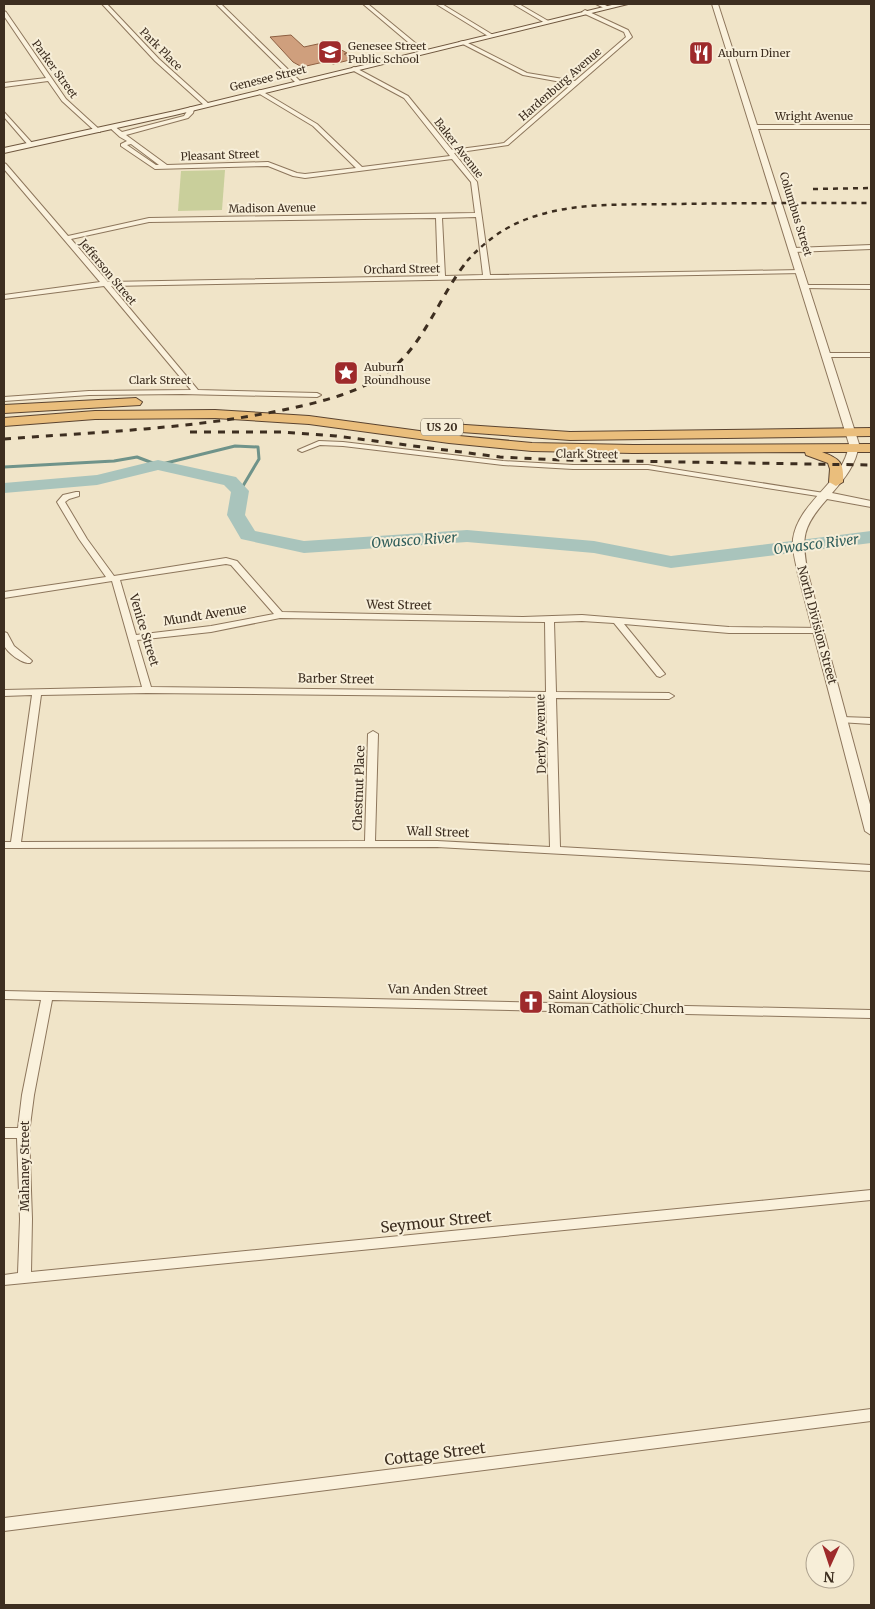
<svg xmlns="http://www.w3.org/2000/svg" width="875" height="1609" viewBox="0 0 875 1609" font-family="Merriweather,serif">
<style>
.green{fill:#c9cf9b}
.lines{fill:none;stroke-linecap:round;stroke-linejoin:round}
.stream{stroke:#6f938a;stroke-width:3}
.river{fill:#a9c4bc;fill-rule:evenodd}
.building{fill:#cf9f7d;stroke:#8d5f41}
.minor-casing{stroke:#8d765c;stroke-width:2}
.tertiary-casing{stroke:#8d765c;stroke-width:2}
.secondary-casing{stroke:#6f573f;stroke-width:2}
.trunk-casing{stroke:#5b4430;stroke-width:2}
.minor{fill:#faf1dc;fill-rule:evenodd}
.tertiary{fill:#faf1dc;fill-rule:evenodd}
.secondary{fill:#faf1dc;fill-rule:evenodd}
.trunk{fill:#eabe7c;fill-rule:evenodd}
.rail-far1{stroke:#3d2e20;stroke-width:2.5;stroke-dasharray:5 5;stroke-linecap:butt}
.rail{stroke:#3d2e20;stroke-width:3;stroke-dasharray:7 7;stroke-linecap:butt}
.labels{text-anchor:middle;stroke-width:4;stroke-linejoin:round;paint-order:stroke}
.far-poi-label{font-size:11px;fill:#3d2e20;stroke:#f7eed8;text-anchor:start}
.far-street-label{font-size:11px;fill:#3d2e20;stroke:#f7eed8}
.shield{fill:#f7eed8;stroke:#756857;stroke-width:1}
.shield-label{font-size:11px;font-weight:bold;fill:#3d2e20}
.street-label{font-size:12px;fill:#3d2e20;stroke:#f7eed8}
.poi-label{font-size:12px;fill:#3d2e20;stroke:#f7eed8;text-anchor:start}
.water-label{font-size:14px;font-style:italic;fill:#2f5d5a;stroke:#f7eed8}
.near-street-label{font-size:15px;fill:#3d2e20;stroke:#f7eed8}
</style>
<rect width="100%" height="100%" fill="#f0e4c8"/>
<path class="green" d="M225,170l-3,40 -44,1 3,-40z"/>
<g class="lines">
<path class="stream" d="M4,467l110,-6 23,-4 21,8 77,-19 23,1 1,12 -19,32"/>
<path class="river" d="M158,460l78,17 13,14 -4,24 10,16 49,10 163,-11 127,11 77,15 200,-25v12l-200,25 -77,-15 -127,-11 -163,11 -63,-14 -14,-24 4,-23 -7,-7 -66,-15 -61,15 -93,8v-10l93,-8z"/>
</g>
<path class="building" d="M291,35l13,12 23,-5 20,11 -3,1 10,5 -21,5 -5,-3 -26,6 -9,-5 -23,-25z"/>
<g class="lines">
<defs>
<path id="minor" d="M102,4h5l52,55 50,45v2h-4l-50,-45z
M216,4h5l79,77v2h-4z
M363,4h5l57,47v2h-4z
M436,4h6l51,31 -5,1z
M513,4h6l31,18 -5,1z
M596,4h7l6,3 -3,2z
M585,10l43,20 4,7 -124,108 -54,8 23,29 13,93 311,-5 3,2 -1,1 -692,13 87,104 119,3 4,2 -4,2 -135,-3 -93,1 -85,6v-4l85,-6 102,-1 -87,-104 -100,13v-4l96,-13 -96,-113v-6l2,1 62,72 81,-18 326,-5 -4,-31 -19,-23 -147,19 -12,-2 -25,-10 -113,3 -34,-23v-2l6,-3 -7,-4 -11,-10 5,-1 8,6 62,-16 5,-8 2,-1 3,2 -1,4 -5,5 -62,17 41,30 101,-3 29,11 8,1 51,-6 -43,-42 -55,-33v-2l2,-1 57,34 45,43 88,-11 -46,-58 -52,-28v-2l2,-1 54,29 44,54 46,-6 6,-1 68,-59 -49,-9 -64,-33 5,-1 63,32 48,8 51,-44 -2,-5 -41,-19 -1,-1zM131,144l28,21h-3l-29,-20zM476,217l7,58 -38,1 -3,-58zM436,218l2,58 -330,6 -37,-43 78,-17z
M4,11l2,1 60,87 34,31v2h-4l-34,-31 -14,-20 -44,6v-4l42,-5 -42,-62z
M4,112l29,32v2h-4l-25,-29z
M871,245v4l-77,3 -3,-2 3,-2z
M806,285h65v4l-67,-1 -1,-1z
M824,353h47v4h-47z
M319,441l24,1 160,19 70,4h75l176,28 4,2 -4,2 -176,-28h-75l-70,-4 -160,-19 -23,-1 -18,7 -4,-2z
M76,492h3v4l-10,3 -4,3 22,37 27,37 112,-18 11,3 45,51 241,5 59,-2 147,12 92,1 1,2 -4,3h-89l-105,-9 41,50 -5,3 -3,-1 -43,-53 -32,-2 -28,1 2,70 113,1 5,3 -5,3 -113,-1 4,149 311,18v6l-434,-24 -433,1v-6h7l21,-147 -28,1v-6l138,-3 -30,-106 -108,17v-6l102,-15 -27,-38 -22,-37 6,-7zM226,564l5,1 43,49 -63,12 -75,9 -16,-55zM280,618l265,4 1,70 -395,-5 -14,-47 74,-8zM147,693l399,4 4,150 -113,-6h-62l3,-107 -5,-3 -5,3 -3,107 -344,1 20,-147z
M4,632l3,1 7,13 16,13 2,2 -2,2c-7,1 -23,-10 -26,-18 -1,-4 0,-9 0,-13z
M842,717l29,1v6l-32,-2 -2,-2 2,-2z
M4,991l867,19v8l-819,-18 -18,95 -5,38 3,86 -1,53 840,-82v10l-867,85v-10l14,-2 2,-54 -3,-81h-13v-10h14l4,-33 19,-95 -37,-1z
M871,1409v12l-867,110v-13z"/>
<path id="tertiary" d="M712,4h6l39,121h114v4h-113l101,315c-3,21 -14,34 -27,49l39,8v6l-44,-8c-25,28 -26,39 -19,75l63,234v27l-6,-4 -67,-257c-2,-11 -6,-23 -5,-35 6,-39 51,-56 56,-95z"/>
<path id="secondary" d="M616,4h12l-453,111 -171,38v-5l171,-37z"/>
<path id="trunk" d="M136,398l6,4 -2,3 -136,8v-8z
M215,410l94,6 140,19 83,8 101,2 238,-1v8h-49c18,7 22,10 21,30l-7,4 -7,-4 1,-13 -2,-6 -22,-8 -1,-3 -172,1 -101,-2 -83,-8 -140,-19 -94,-6 -120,1 -91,7v-8l91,-7z
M451,424l119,8 301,-4v8l-301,4 -123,-9 -2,-3 2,-3z"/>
</defs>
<use href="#minor" class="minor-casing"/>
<use href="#tertiary" class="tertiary-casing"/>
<use href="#secondary" class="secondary-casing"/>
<use href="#trunk" class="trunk-casing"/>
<use href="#minor" class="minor"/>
<use href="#tertiary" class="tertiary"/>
<use href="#secondary" class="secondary"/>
<use href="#trunk" class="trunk"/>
<path class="rail-far1" d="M813,189l58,-1
M467,261c20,-22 43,-38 72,-46 43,-13 90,-10 135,-11 66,-1 131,-1 197,-1"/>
<path class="rail" d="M190,432h92l54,4 164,21 60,3 311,5
M4,439c93,-7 187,-10 279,-29 38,-8 82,-18 112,-44 32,-28 46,-73 73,-106"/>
</g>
<defs>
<symbol id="school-square" viewBox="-11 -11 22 22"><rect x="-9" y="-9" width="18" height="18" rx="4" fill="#9e2a2b" stroke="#f7eed8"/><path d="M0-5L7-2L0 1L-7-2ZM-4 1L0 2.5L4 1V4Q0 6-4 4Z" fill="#fff"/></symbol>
<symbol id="restaurant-square" viewBox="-11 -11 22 22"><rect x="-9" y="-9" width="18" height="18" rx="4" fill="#9e2a2b" stroke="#f7eed8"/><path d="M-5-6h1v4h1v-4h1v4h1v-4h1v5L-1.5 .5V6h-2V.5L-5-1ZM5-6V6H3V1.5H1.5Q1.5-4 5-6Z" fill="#fff"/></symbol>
<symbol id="sight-square" viewBox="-11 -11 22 22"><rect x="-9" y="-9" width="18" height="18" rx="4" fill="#9e2a2b" stroke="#f7eed8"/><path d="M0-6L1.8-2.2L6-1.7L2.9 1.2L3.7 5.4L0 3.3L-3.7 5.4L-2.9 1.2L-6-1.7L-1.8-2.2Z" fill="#fff"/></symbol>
<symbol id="church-square" viewBox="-11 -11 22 22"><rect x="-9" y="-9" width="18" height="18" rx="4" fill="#9e2a2b" stroke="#f7eed8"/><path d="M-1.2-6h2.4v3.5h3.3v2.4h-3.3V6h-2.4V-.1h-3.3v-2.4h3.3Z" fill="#fff"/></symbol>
</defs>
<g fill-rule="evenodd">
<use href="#school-square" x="316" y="38" width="28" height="28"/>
<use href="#restaurant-square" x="687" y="39" width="28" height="28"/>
<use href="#sight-square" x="332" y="359" width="28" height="28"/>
<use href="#church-square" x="517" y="988" width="28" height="28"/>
</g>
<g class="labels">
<g class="far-poi-label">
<text x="348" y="50">Genesee Street<tspan x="348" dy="13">Public School</tspan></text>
<text x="718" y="57">Auburn Diner</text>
<text x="364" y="371">Auburn<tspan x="364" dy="13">Roundhouse</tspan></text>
</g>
<g class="far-street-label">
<text transform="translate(161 49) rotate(45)" y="4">Park Place</text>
<text transform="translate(55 69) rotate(54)" y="4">Parker Street</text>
<text transform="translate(268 78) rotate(-14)" y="4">Genesee Street</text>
<text transform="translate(560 84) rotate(-41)" y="4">Hardenburg Avenue</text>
<text x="814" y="120">Wright Avenue</text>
<text transform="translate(459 148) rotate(52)" y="4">Baker Avenue</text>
<text transform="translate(220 155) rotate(-2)" y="4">Pleasant Street</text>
<text transform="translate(272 208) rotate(-1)" y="4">Madison Avenue</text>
<text transform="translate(796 214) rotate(73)" y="4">Columbus Street</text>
<text transform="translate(402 269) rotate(-1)" y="4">Orchard Street</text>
<text transform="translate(108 272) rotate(50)" y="4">Jefferson Street</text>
<text x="160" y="384">Clark Street</text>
<text transform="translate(587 454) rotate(1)" y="4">Clark Street</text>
</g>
<rect class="shield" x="421" y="418.5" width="42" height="17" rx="4"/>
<g class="shield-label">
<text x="442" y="431">US 20</text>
</g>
<g class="street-label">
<text transform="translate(399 605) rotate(1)" y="4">West Street</text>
<text transform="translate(205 615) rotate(-9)" y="4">Mundt Avenue</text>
<text transform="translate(817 625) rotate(75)" y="4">North Division Street</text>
<text transform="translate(144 630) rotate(73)" y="4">Venice Street</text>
<text transform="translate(336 679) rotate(1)" y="4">Barber Street</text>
<text transform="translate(541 734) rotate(-91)" y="4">Derby Avenue</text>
<text transform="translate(359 788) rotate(-88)" y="4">Chestnut Place</text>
<text transform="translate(438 832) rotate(2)" y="4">Wall Street</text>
<text transform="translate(438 990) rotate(1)" y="4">Van Anden Street</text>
<text transform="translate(25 1166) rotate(-90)" y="4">Mahaney Street</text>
</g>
<g class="poi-label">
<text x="548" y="999">Saint Aloysious<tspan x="548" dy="14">Roman Catholic Church</tspan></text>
</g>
<g class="water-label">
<text transform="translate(414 540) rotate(-4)" y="5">Owasco River</text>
<text transform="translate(816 544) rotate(-7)" y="5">Owasco River</text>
</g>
<g class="near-street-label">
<text transform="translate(436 1222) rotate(-6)" y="5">Seymour Street</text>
<text transform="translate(435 1454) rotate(-7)" y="5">Cottage Street</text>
</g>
</g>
<rect width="875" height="1609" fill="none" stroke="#3d2e20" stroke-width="10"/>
<g transform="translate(830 1564) rotate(183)"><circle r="24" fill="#f7eed8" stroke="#ada18e"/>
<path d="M0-4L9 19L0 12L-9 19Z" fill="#9e2a2b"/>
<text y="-8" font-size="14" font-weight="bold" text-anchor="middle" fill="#3d2e20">N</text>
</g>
</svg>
